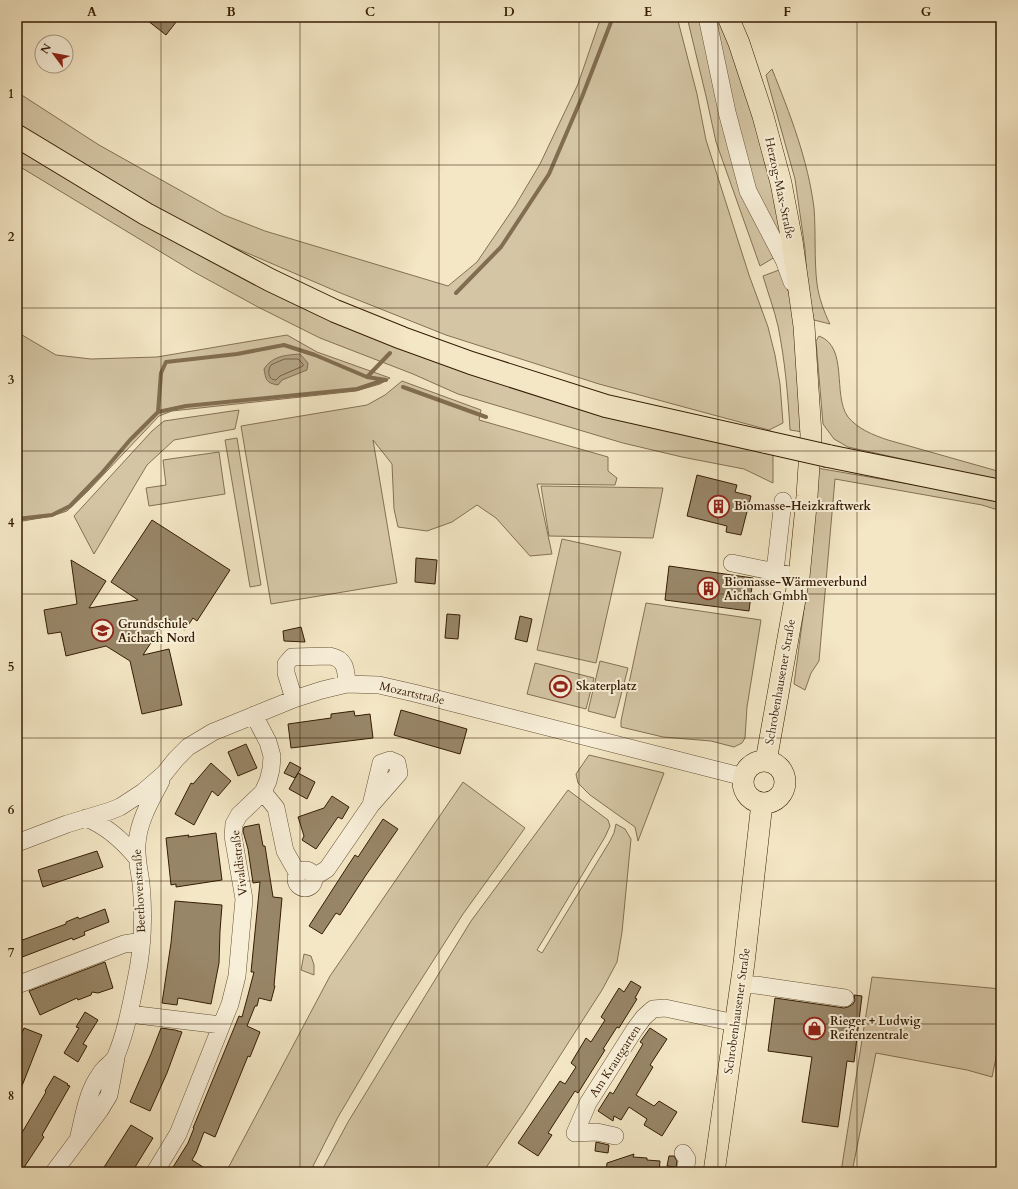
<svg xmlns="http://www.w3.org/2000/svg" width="1018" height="1189" viewBox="0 0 1018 1189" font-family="Cardo,serif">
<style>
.green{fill:#d4c5a4;stroke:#847154}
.water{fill:#b3a283;stroke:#816d50}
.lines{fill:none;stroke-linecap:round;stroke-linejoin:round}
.shore{stroke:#746044;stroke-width:1}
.stream{stroke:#816d50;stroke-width:4}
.building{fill:#988668;stroke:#351d04}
.minor-casing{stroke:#655034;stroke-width:18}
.major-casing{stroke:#351d04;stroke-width:22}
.highway-casing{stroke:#351d04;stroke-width:24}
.minor{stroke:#f8efd9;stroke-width:17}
.major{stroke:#f4e7c5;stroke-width:21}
.highway{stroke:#f4e7c5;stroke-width:22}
.highway-bridge-casing{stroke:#351d04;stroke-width:24;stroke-linecap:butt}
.highway-bridge{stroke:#f4e7c5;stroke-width:22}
.grid{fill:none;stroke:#351d04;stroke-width:1;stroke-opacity:0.55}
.labels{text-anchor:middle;stroke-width:4;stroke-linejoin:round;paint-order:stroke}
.street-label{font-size:12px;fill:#351d04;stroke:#f8efd9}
.poi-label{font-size:12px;font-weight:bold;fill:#351d04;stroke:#f8efd9;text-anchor:start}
.neatline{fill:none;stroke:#351d04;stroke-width:1.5}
.grid-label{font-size:13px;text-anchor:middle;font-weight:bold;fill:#351d04}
</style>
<rect width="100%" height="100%" fill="#f4e7c5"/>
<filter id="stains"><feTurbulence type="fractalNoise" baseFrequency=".005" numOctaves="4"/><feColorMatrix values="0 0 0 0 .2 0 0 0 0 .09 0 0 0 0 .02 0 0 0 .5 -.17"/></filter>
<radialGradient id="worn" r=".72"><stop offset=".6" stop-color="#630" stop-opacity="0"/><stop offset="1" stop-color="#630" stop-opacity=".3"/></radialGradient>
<path class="green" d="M601,17h76l20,77 9,46 43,135 19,52 7,28 5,29 3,39 -14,7 -170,-46 -153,-49 -108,-43 -128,-55 -60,-33 -133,-81v-31l82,53 125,70 41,16 183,55 29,-24 38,-56 25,-42 38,-80z
M687,17h15l73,240 -15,9 -44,-124 -10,-46z
M711,17h11l36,98 27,142 -32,-65z
M772,69c18,45 36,91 42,139 2,25 0,51 3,76 2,14 7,28 13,40l-16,-4 -6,-26 -3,-45 -10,-70 -29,-104z
M17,149l249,140 507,166v28l-29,-14 -62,-12 -59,-14 -165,-49 -45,-20 -93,-36 -62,-31 -64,-35 -177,-107z
M779,270l12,28 5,29 7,105 -13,-2c-2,-35 -5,-69 -12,-104 -4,-17 -10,-33 -15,-50z
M17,332l39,23 35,4 66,-2 130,-22 30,17 73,26 -10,6 -24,7 -184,20 -13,5 -71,75 -21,20 -15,5 -35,6z
M819,336c30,11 13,59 29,81 10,12 25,18 40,23l113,32v9l-153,-34 -14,-8 -11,-15 -7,-83z
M402,381l79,29 -2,10 129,37v14l9,7 -2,7 -78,-1 15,70 -22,2 -34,-38 -19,-13 -25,17 -25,9 -29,-4 -4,-18 -2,-45 -19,-24 24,143 -126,21 -30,-178 126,-21 18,-10z
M239,410l-4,19 -61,11 -27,25 -53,89 -20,-38 78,-85 12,-10z
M237,438l24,147 -11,2 -25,-147z
M219,452l6,42 -76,12 -3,-18 20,-3 -3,-25z
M817,468l168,29 16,4v10l-19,-6 -147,-26 -16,182 -8,12 -6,17 -11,-6 14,-105z
M541,486l122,2 -10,50 -104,-2z
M562,539l59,13 -25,111 -59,-13z
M646,603l115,17 -14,87 -2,31 -3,5 -8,4 -23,-6 -48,-4 -42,-10v-6z
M600,661l28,7 -13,50 -27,-7z
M535,663l59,15 -8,31 -59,-15z
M589,755l75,18 -26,68 -3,-14 -45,-32 -12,-12 -2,-9z
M463,782l62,46 -62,86 -69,108 -56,95 -28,55h-84l104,-196z
M568,790l40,30 2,6 -5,11 -68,113 5,3 68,-112 4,-8 2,-9 9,5 6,10 -9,93 -5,30 -15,28 -78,122 -41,60h-162l27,-50 123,-201z
M304,954l7,2 3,9v10l-13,-5z
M872,977l129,12v45l-9,43 -25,-7 -91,-17 -24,119h-11z"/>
<path class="water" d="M300,354l8,9 -1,7 -25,10 -4,5c-12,-2 -12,-5 -14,-16 8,-13 22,-14 36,-15z"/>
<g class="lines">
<path class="shore" d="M285,359h13l5,5v2l-23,10 -4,4c-8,0 -9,-9 -5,-15z"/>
<path class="stream" d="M456,293l45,-46 48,-73 33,-77 31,-80
M367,377l23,-24
M403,387l83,30
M158,412l28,-6 171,-17 27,-9
M17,519l35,-4 18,-9 31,-32 29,-34 28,-28 3,-39 5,-11 71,-8 47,-9 31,10 52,22 19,3"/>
</g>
<path class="building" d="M143,17h37l-14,18z
M697,475l40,10 -2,7 16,4 -10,39 -15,-3 1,-6 -40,-10z
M152,520l78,50 -33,51 -4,-3 -8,12 -18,-12 -24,37 26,-6 13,56 -40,9 -12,-53 -24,-15 -40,10 -5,-24 -13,2 -4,-24 33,-6 -6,-44 35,21 -17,27 49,-8 -27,-18z
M416,558l21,2 -2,24 -20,-2z
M669,566l84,12 -4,33 -84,-11z
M447,614l13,1 -2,24 -13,-1z
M520,616l12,3 -5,23 -12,-3z
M301,627l4,15 -21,-1 -1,-10z
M401,710l66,19 -7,25 -66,-19z
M354,711l1,5 15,-2 3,24 -82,10 -3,-24 43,-6v-4z
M246,744l11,24 -19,8 -10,-24z
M290,762l11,6 -6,10 -11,-5z
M211,763l20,18 -13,15 -6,-5 -18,34 -19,-11 16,-31 2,1z
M298,773l17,9 -8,17 -18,-10z
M332,796l17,11 -7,12 -4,-2 -22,32 -14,-9 2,-4 -6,-19 26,-9z
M383,819l15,10 -32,46 -26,40 -4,-2 -14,21 -13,-8 40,-62 6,-9 3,2z
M259,824l4,22h2l8,51 9,1 -8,88h1l-4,15 -12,-3 -2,8h-2l-8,20 13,6 -10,25 -2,-1 -33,81 -11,-5 -8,21 -4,7 19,12h-41l18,-29 6,-15h-1l46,-112 3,1 6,-22 6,-23h-3l9,-90 -7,1 -5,-34 -5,-18 1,-4z
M216,833l6,47 -46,7v-3l-5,1 -5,-47 23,-3 -1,2z
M97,851l6,16 -60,20 -5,-17z
M175,901l47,4 -2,26 -1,32 -8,41 -33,-6 -1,7 -15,-2 9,-60z
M105,909l4,13 -25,10 1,3 -12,5 -1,-2 -55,21v-17l49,-18v-2l12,-5 1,2z
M105,962l8,26 -15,5 -6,-1 -1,3 -13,5 -1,-2 -37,17 -11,-24z
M631,981l10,6 -6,11 2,1 -18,29 -2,-1 -14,22 2,1 -27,43 -3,-2 -27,42 4,2 -14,21 -20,-13 42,-62 5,3 11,-17 -5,-4 15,-25 5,4 14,-22 -4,-3 18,-29 5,4z
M854,995l8,1 -8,66 -7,-1 -9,66 -36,-5 10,-65 -44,-6 7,-53 69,10 4,-1 5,-3 2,-4z
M85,1012l13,8 -15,24 4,2 -9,16 -14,-9 15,-25 -3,-1z
M24,1028l18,7 -24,61 -1,-52z
M161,1028l14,2 7,2 -15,41 -17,38 -20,-9 21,-48z
M650,1028l17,11 -17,26 3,2 -17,28 18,11 5,-5 18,11 -15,24 -18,-11 3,-6 -18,-12 -8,13 -7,-4 -1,5 -15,-10 12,-19 3,2 30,-50 -3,-2z
M54,1076l14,8 -1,1 3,1 -28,49 2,2 -23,35h-4v-31l29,-49 -1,-1z
M131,1125l22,13 -21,34h-31z
M596,1142l13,3 -1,8 -13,-2z
M634,1154l-1,3 14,1v2l13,1 -1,11h-53l1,-9z
M669,1156h5l3,5 -1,6 -9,-1z"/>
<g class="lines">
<defs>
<path id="minor" d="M707,17l20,95 21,79 36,69 8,22
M732,563l67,14
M775,571l8,-70
M294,699l-8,-26v-9l6,-7 38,-1c16,3 16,14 17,28
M263,792l13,16 9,43 13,23
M86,818c21,8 37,23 51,40
M17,843l50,-19 43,-13 10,-4 23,-15 21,-18 12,-15 12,-12 25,-15 81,-33 28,-9 25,-6 32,1 35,8 330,84
M296 879a9 9 0 1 1 18 0a9 9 0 1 1-18 0Z
M314,877l13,-8 44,-64 28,-32 -2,-10 -7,-3 -9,3 -10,42
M17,985l107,-41 18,-3
M741,985h15l89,13
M129,1014l92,11
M615,1136l-18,-4 -22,1 13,-30 47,-74 9,-12 9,-8 12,-1 70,15
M78,1140c5,-20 8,-43 19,-61 2,-3 4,-7 7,-10 4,-4 10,-8 12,-13 10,-24 15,-51 20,-76 7,-32 8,-65 5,-97 -2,-14 -5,-26 -4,-39 1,-22 14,-44 24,-63
M683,1153l4,6 -2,13
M54,1172l46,-62 9,-15 7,-37
M155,1172l23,-38 52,-130 7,-28 7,-77 -11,-63 1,-12 5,-9 24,-23 5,-11 3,-12 1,-13 -4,-14 -14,-27"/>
<path id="major" d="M728,17l11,26 24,73 18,67 11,58 12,85 7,109 -4,61 -8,81 -33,184
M743 782a21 21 0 1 1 42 0a21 21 0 1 1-42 0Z
M714,1172l30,-209 18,-160"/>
<path id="highway" d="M17,136l129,78 124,66 65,31 67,27 69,25 135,43 160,36
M828,456l173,35"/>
</defs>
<use href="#minor" class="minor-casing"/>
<use href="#major" class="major-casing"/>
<use href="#highway" class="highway-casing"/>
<use href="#minor" class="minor"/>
<use href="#major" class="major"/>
<use href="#highway" class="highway"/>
<defs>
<path id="highway-bridge" d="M766,442l62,14"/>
</defs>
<use href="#highway-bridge" class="highway-bridge-casing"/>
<use href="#highway-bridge" class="highway-bridge"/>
</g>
<path class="grid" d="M161,17v1155M300,17v1155M439,17v1155M579,17v1155M718,17v1155M857,17v1155M17,165h984M17,308h984M17,451h984M17,594h984M17,738h984M17,881h984M17,1024h984"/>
<defs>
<symbol id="building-ring" viewBox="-11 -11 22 22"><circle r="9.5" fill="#f8efd9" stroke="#8f2418" stroke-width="1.5"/><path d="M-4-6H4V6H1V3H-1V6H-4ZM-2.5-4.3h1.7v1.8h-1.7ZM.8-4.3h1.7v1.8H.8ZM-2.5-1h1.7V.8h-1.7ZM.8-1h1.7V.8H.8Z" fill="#8f2418"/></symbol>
<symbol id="school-ring" viewBox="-11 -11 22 22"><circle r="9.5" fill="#f8efd9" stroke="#8f2418" stroke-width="1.5"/><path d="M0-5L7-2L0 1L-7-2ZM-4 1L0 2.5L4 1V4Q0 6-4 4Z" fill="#8f2418"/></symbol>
<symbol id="stadium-ring" viewBox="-11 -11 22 22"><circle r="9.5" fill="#f8efd9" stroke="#8f2418" stroke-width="1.5"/><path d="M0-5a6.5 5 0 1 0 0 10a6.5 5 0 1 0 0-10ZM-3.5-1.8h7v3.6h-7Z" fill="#8f2418"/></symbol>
<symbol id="shop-ring" viewBox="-11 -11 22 22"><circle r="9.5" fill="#f8efd9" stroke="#8f2418" stroke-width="1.5"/><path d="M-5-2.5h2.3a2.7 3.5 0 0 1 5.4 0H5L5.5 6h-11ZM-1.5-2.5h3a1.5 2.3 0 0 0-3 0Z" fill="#8f2418"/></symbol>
</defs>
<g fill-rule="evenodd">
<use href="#building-ring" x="706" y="494" width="25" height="25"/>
<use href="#building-ring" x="696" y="576" width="25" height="25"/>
<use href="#school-ring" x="90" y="618" width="25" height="25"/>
<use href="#stadium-ring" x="548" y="674" width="25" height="25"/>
<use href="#shop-ring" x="802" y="1016" width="25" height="25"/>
</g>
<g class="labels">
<g class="street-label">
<text transform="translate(780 188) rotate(78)" y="4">Herzog-Max-Straße</text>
<text transform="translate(780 682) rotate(-80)" y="4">Schrobenhausener Straße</text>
<text transform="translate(412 693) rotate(13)" y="4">Mozartstraße</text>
<text transform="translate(239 863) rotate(-97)" y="4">Vivaldistraße</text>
<text transform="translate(139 891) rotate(-93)" y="4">Beethovenstraße</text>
<text transform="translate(737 1011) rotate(-82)" y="4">Schrobenhausener Straße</text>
<text transform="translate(615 1061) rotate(-57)" y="4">Am Krautgarten</text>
</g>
<g class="poi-label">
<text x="734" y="510">Biomasse-Heizkraftwerk</text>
<text x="724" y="586">Biomasse-Wärmeverbund<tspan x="724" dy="14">Aichach Gmbh</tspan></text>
<text x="118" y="628">Grundschule<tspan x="118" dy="14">Aichach Nord</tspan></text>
<text x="576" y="690">Skaterplatz</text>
<text x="830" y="1025">Rieger + Ludwig<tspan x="830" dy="14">Reifenzentrale</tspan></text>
</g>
</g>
<rect width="1018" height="1189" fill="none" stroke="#f4e7c5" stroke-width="44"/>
<g transform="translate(54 54) rotate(302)"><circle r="19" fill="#f8efd9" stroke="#aa9b84"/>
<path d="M0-3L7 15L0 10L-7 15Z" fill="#8f2418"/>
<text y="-6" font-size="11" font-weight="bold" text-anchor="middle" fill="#351d04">N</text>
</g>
<rect x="22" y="22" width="974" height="1145" class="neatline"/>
<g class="grid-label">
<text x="92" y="16">A</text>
<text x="231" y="16">B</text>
<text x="370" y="16">C</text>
<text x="509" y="16">D</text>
<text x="648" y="16">E</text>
<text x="787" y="16">F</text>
<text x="926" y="16">G</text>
<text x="11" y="98">1</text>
<text x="11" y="241">2</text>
<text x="11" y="384">3</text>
<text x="11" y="527">4</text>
<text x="11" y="671">5</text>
<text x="11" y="814">6</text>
<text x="11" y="957">7</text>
<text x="11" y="1100">8</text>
</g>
<rect width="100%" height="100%" filter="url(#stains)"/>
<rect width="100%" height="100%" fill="url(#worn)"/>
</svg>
